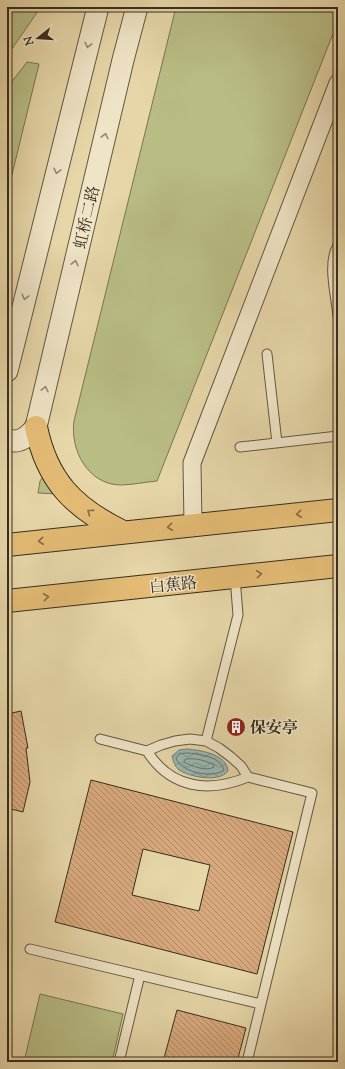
<svg xmlns="http://www.w3.org/2000/svg" width="345" height="1069" viewBox="0 0 345 1069" font-family="'Sorts Mill Goudy','Noto Serif SC',serif">
<style>
.grass{fill:#b9bd85;stroke:#787552}
.water{fill:url(#water-waves);stroke:#728078}
.lines{fill:none;stroke-linecap:round;stroke-linejoin:round}
.shore{stroke:#687269;stroke-width:1}
.building{fill:url(#building-back-hatch);stroke:#372d20;fill-rule:evenodd}
.service-casing{stroke:#635742;stroke-width:11}
.minor-casing{stroke:#635742;stroke-width:19}
.tertiary-casing{stroke:#635742;stroke-width:23}
.primary-casing{stroke:#372d20;stroke-width:24}
.service{stroke:#efe4c6;stroke-width:9}
.minor{stroke:#efe4c6;stroke-width:17}
.tertiary{stroke:#efe4c6;stroke-width:21}
.primary{stroke:#e3bb74;stroke-width:22}
.oneway{stroke:#938873}
.oneway2{stroke:#846d46}
.labels{text-anchor:middle;stroke-width:3;stroke-linejoin:round;paint-order:stroke}
.street-label{font-size:16px;fill:#372d20;stroke:#efe4c6}
.poi-label{font-size:16px;font-weight:bold;fill:#372d20;stroke:#efe4c6;text-anchor:start}
</style>
<defs>
<pattern id="water-waves" width="16" height="10" patternUnits="userSpaceOnUse"><rect width="16" height="10" fill="#99b7b2"/><path d="M0 5q4-4 8 0t8 0" fill="none" stroke="#7e9590"/></pattern>
<pattern id="building-back-hatch" width="6" height="6" patternUnits="userSpaceOnUse"><rect width="6" height="6" fill="#d8a97d"/><path d="M-1 5l2 2M0 0l6 6M5-1l2 2" fill="none" stroke="#b08a66"/></pattern>
</defs>
<rect width="100%" height="100%" fill="#e6d6a8"/>
<filter id="stains"><feTurbulence type="fractalNoise" baseFrequency=".005" numOctaves="4"/><feColorMatrix values="0 0 0 0 .2 0 0 0 0 .09 0 0 0 0 .02 0 0 0 .5 -.17"/></filter>
<radialGradient id="worn" r=".72"><stop offset=".6" stop-color="#630" stop-opacity="0"/><stop offset="1" stop-color="#630" stop-opacity=".3"/></radialGradient>
<path class="grass" d="M7,7h33l-4,7 -29,42z
M176,7h162v14l-181,460c-12,1 -25,4 -37,4 -33,-1 -50,-36 -46,-64z
M27,62l12,2 -32,131v-107z
M44,475l14,19 -20,-1 2,-12z
M40,994l83,20 -11,48h-88z"/>
<path class="water" d="M187,749c13,1 40,5 41,22 -9,12 -38,6 -49,-1 -4,-3 -6,-9 -7,-14l7,-6z"/>
<g class="lines">
<path class="shore" d="M187,753c12,1 33,3 37,17 -11,9 -44,2 -48,-12l4,-4z
M186,759c9,-1 19,1 28,6v2c-8,5 -22,-1 -30,-5z"/>
</g>
<path class="building" d="M21,711l7,37h-2l4,34 -7,30 -16,-4v-94z
M91,780l202,52 -36,142 -202,-52zM143,849l67,16 -11,46 -67,-16z
M177,1010l69,18 -9,34h-74z"/>
<g class="lines">
<defs>
<path id="service" d="M338,245c-11,18 -2,50 0,71
M267,354l10,89
M240,447l98,-11
M100,739l47,12 14,-6 14,-4 15,-2 16,2 13,7 12,9 10,9 7,11 64,16 -65,269
M206,741l32,-126 -3,-38
M147,751c24,38 62,42 101,26
M30,949l231,55
M119,1062l21,-87"/>
<path id="minor" d="M193,524l-1,-61 146,-380"/>
<path id="tertiary" d="M7,371l91,-364
M7,439c11,6 22,-3 29,-12l87,-367 14,-53"/>
<path id="primary" d="M36,427c11,54 38,81 87,105
M7,545l331,-35
M7,601l331,-35"/>
</defs>
<use href="#service" class="service-casing"/>
<use href="#minor" class="minor-casing"/>
<use href="#tertiary" class="tertiary-casing"/>
<use href="#primary" class="primary-casing"/>
<use href="#service" class="service"/>
<use href="#minor" class="minor"/>
<use href="#tertiary" class="tertiary"/>
<use href="#primary" class="primary"/>
</g>
<defs><path id="oneway-chevron" d="M-2-3.5L2.5 0L-2 3.5" fill="none" stroke-width="1.6" stroke-linecap="round" stroke-linejoin="round"/></defs>
<g class="oneway">
<use href="#oneway-chevron" transform="translate(88 45) rotate(104)"/>
<use href="#oneway-chevron" transform="translate(105 136) rotate(-77)"/>
<use href="#oneway-chevron" transform="translate(57 171) rotate(104)"/>
<use href="#oneway-chevron" transform="translate(75 263) rotate(-77)"/>
<use href="#oneway-chevron" transform="translate(25 297) rotate(104)"/>
<use href="#oneway-chevron" transform="translate(45 389) rotate(-77)"/>
</g>
<g class="oneway2">
<use href="#oneway-chevron" transform="translate(90 512) rotate(-144)"/>
<use href="#oneway-chevron" transform="translate(299 514) rotate(174)"/>
<use href="#oneway-chevron" transform="translate(170 527) rotate(174)"/>
<use href="#oneway-chevron" transform="translate(41 541) rotate(174)"/>
<use href="#oneway-chevron" transform="translate(259 574) rotate(-6)"/>
<use href="#oneway-chevron" transform="translate(46 597) rotate(-6)"/>
</g>
<defs>
<symbol id="building-disc" viewBox="-11 -11 22 22"><circle r="9.5" fill="#8f2418" stroke="#efe4c6"/><path d="M-4-6H4V6H1V3H-1V6H-4ZM-2.5-4.3h1.7v1.8h-1.7ZM.8-4.3h1.7v1.8H.8ZM-2.5-1h1.7V.8h-1.7ZM.8-1h1.7V.8H.8Z" fill="#fff"/></symbol>
</defs>
<g fill-rule="evenodd">
<use href="#building-disc" x="225" y="716" width="22" height="22"/>
</g>
<g class="labels">
<g class="street-label">
<text transform="translate(86 217) rotate(-77)" y="6">虹桥二路</text>
<text transform="translate(173 584) rotate(-6)" y="6">白蕉路</text>
</g>
<g class="poi-label">
<text x="250" y="733">保安亭</text>
</g>
</g>
<rect width="345" height="1069" fill="none" stroke="#e6d6a8" stroke-width="24"/>
<rect x="8" y="8" width="329" height="1053" fill="none" stroke="#372d20" stroke-width="2"/>
<rect x="12" y="12" width="321" height="1045" fill="none" stroke="#372d20"/>
<g transform="translate(38 38) rotate(253)" stroke="#efe4c6" stroke-width="3" paint-order="stroke">
<path d="M0-3L7 15L0 10L-7 15Z" fill="#372d20"/>
<text y="-6" font-size="11" font-weight="bold" text-anchor="middle" fill="#372d20">N</text>
</g>
<rect width="100%" height="100%" filter="url(#stains)"/>
<rect width="100%" height="100%" fill="url(#worn)"/>
</svg>
